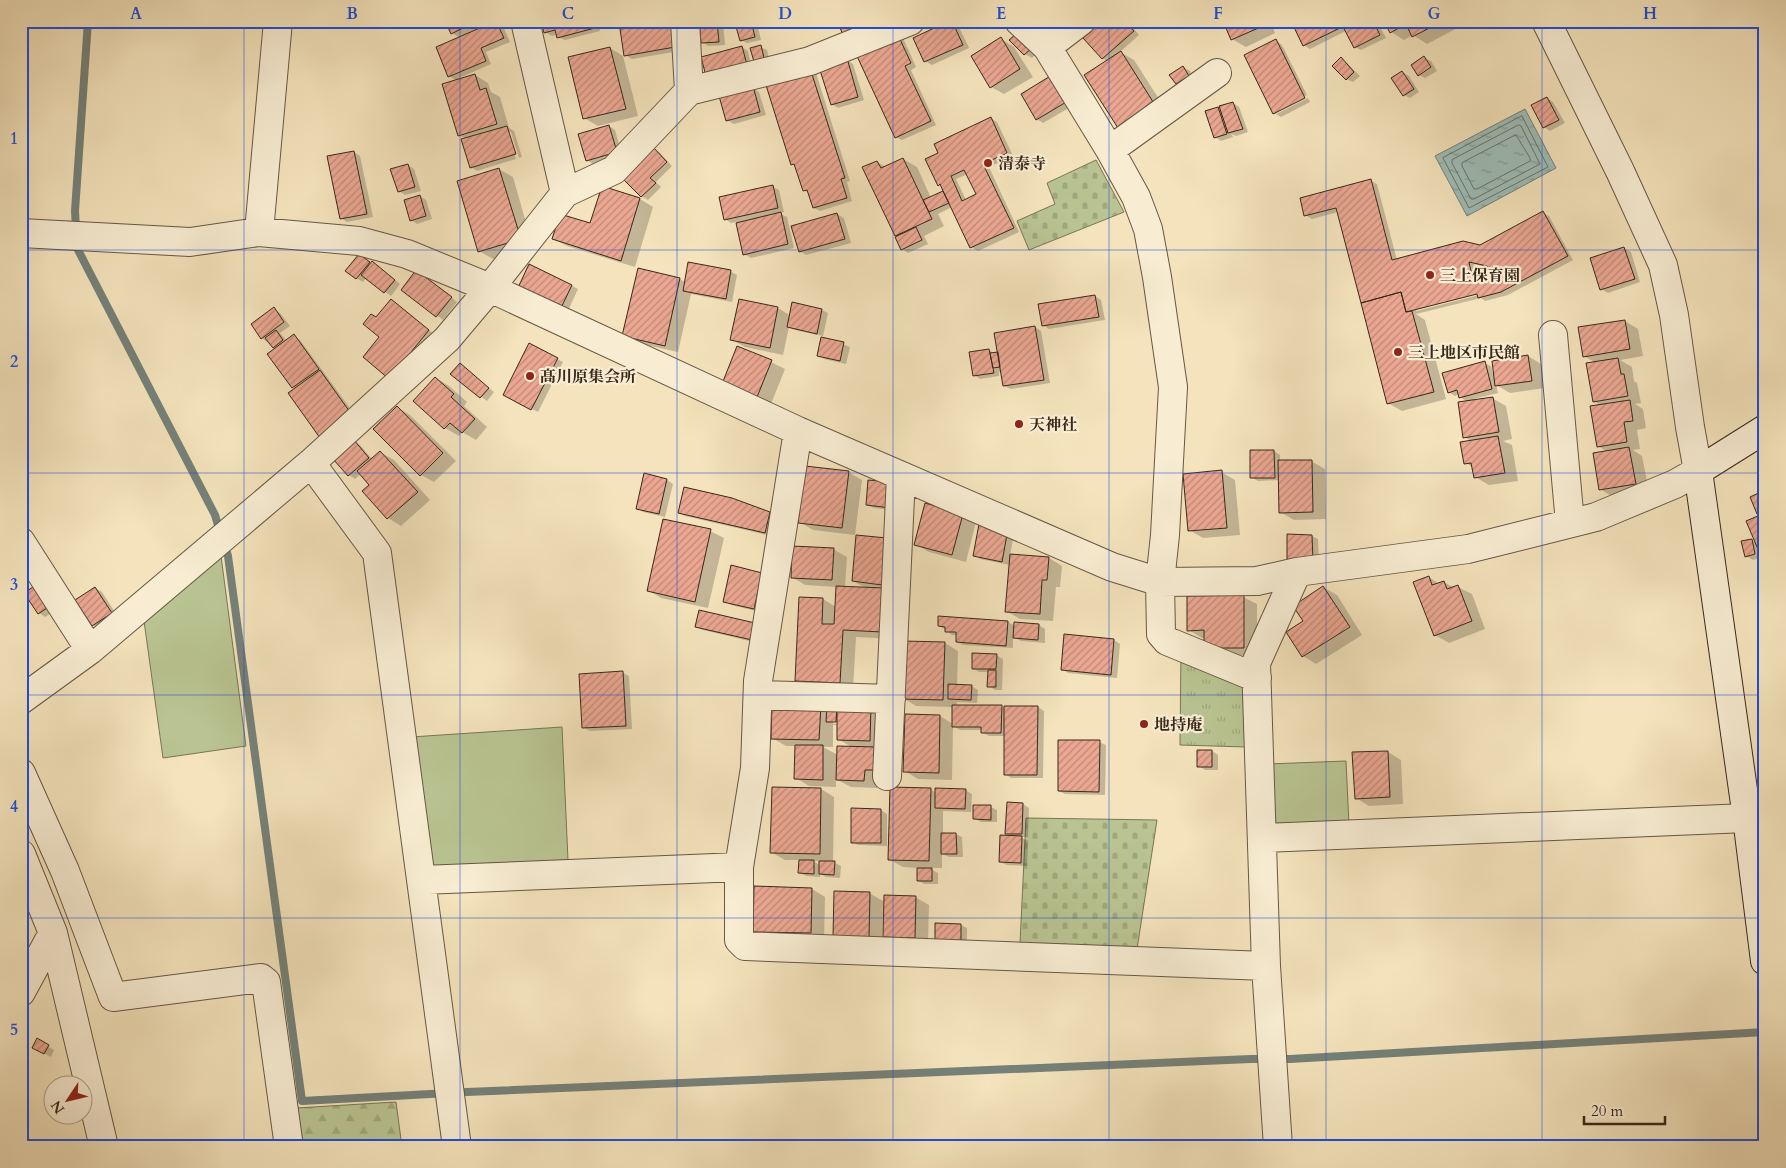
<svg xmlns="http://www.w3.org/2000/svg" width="1786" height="1168" viewBox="0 0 1786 1168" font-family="Cardo,'Noto Serif JP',serif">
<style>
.grass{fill:#b9c492;stroke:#787656}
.forest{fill:url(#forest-firs);stroke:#787656}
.cemetery{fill:url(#cemetery-stones);stroke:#787656}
.park{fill:url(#park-tufts);stroke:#787656}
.water{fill:url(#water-ripples);stroke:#758179}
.shadow{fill:#0003;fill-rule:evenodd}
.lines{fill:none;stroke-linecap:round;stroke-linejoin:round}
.shore{stroke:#6a7269;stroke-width:1}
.stream{stroke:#758179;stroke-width:8}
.building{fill:url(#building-hatch);stroke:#38281b;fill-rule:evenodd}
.street-casing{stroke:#675743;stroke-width:30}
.secondary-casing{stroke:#38281b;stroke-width:30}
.street{stroke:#f8edd3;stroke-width:28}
.secondary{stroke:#f8edd3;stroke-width:28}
.grid{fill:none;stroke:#1d4ed8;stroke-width:1;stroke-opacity:0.55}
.poi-dot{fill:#8f2418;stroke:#f8edd3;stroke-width:2}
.labels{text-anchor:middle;stroke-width:4.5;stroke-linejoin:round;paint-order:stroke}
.poi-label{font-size:16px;font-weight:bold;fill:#38281b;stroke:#f8edd3;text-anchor:start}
.neatline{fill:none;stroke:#1d4ed8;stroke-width:2}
.grid-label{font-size:16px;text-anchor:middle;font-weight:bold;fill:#1d4ed8}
</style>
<defs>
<pattern id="forest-firs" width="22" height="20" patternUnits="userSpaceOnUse" patternTransform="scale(1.25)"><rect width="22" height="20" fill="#b9c492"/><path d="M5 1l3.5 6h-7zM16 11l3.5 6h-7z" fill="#a0a87d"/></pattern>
<pattern id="cemetery-stones" width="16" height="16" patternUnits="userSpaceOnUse" patternTransform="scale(1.25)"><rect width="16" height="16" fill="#b9c492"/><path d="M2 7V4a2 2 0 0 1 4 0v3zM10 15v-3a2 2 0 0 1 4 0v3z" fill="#a0a87d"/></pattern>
<pattern id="park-tufts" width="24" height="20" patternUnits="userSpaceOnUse" patternTransform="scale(1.25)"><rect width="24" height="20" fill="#b9c492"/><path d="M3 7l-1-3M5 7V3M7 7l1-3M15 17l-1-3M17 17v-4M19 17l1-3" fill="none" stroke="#a0a87d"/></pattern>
<pattern id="water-ripples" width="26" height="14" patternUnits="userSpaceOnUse" patternTransform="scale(1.25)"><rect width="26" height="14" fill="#9dbdb7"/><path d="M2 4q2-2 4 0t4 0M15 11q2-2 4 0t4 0" fill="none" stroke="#819a94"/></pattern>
<pattern id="building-hatch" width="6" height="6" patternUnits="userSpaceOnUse" patternTransform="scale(1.25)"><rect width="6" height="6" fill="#eba792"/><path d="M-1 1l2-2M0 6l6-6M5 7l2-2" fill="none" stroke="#bf8876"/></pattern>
</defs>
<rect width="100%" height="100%" fill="#f4e3bc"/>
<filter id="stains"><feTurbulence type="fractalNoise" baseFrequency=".004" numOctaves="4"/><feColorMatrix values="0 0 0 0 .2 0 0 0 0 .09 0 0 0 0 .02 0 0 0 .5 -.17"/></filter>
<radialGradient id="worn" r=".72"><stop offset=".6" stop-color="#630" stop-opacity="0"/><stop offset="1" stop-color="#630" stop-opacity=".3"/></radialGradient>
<path class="grass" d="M221,556l25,190 -83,12 -19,-137z
M562,727l6,133 -140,6 -17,-129z
M1346,761l3,64 -70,3 -8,-9 -3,-55z"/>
<path class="forest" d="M396,1102l6,45h-101l-5,-39z"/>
<path class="cemetery" d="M1096,160l28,52 -95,38 -12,-29 38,-17 -8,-21z
M1026,818l131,2 -20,129 -117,-5z"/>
<path class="park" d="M1181,652l65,27 1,68 -67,-2z"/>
<path class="water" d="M1525,109l31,59 -89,48 -32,-60z"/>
<path class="shadow" d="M446,21h56l1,2 -3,1 3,2 7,16 -24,10 5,12 -32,14v2l16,-5 13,8 3,9 9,5 9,31 5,3 8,26 -3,1 -8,-26h-3l8,27 -39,12 -6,-4 -5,-28 -7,-4 -2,-54 -8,-5 11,-38 -8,-5z
M542,21h74l1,5 -13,3 -5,-3 1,5 -35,9 -7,-3v-3l-6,2 -7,-4z
M700,21h23l2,24 -17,1 -6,-4z
M747,21l10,3 4,16 -14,3 -6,-3z
M1104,21h23l12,14 -19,17 14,8 34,53 -35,22 -26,-74 -5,-3z
M1151,21h14l-7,5z
M1186,21h24l-16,8 -6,-4z
M1224,21h46l5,12 -29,14 -14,-8z
M1292,21h85l9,17 -25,12 -6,-3 -9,-16 -36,18 -6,-4z
M1385,21h76l2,4 -36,19 -14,-9 -9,5 -13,-8z
M670,22l6,4 4,25 -48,8 -7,-4z
M952,22l6,3 11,23 -37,17 -7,-4 -10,-23z
M898,36l6,4 12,27 -5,3 25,55 -34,15 -6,-3z
M1001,39l13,8 19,30 -29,17 -13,-7z
M1011,40l27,12 -6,6 -7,-4z
M1276,41l6,4 25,50 -31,16v3l32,-16 2,4 -29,15 -7,-4z
M742,47l6,4 4,18 -39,10z
M760,47l7,3 4,16 -8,2z
M610,48l13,8 15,60 -40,10 -14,-8z
M1424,58l7,3 6,10 -12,7 -6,-3z
M1341,59l6,4 13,13 -7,6 -7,-3z
M847,60l6,4 11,36 -26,8 -6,-4z
M1183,67l7,4 5,9 -12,7 -7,-4z
M1402,72l7,4 10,16 -9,6 -6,-3z
M816,73l34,108 -3,1 5,19 -32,10 -6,-3 -5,-15 -5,-3 -7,-23 -5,-3 -26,-81z
M1052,76l22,29 -31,18 -6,-4z
M753,88l6,4 7,23 -32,9 -7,-4z
M1547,98l6,4 12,21 -15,8 -6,-4z
M1233,103l6,4 9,25 -12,4 -5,-2 2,3 -12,4 -6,-4 3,-29 4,3z
M990,118l7,4 16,34 -24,11 30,65 -41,19 -7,-4 -19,-40 -14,7 6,12 -20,10 4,8 -20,9 -6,-4 -3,-12 -3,-2 -19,-73 9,5 17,-8 14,8 14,31 14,-7 -2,-4 -5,-2 2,-32zM968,174l10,21 -12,5 -10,-21z
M609,126l6,4 7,25 -29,9 -6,-4z
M653,148l6,4 13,14 -16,16 5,5 -13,13 -7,-4z
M354,152l6,4 13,61 -26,5 -6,-4z
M408,165l6,4 7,22 -16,4 -6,-4z
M499,169l14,8 20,70 -40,12 -14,-8z
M1371,181l6,3 20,76 83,-13 63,-34 6,3 24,44 -65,35 -23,6 -4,-3 -65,16 9,6 21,79 -44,12 -14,-8 -50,-191 -26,7 -7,-4zM1474,264l16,4 2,5 -15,4zM1483,291v3l-67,17v-3z
M773,187l6,3 5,22 -5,1 8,4 7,31 -43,10 -7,-4 -7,-32 -6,1 -6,-4z
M602,188l38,11 13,8 -18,60 -68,-21 -13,-7 37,-15z
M420,196l6,4 6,19 -15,5 -6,-4z
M837,214l7,4 7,25 -45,12 -6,-4z
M1624,248l7,4 9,30 -32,11 -7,-4z
M366,259l5,5 1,-2 6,4 22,18 -9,12 -25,-18 -3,4 -7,-4z
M730,271l7,4 -5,27 -41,-8 -13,58 -41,-9 -13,-8 56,-56 6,4z
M423,275l34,27 -14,18 -41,-31z
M572,286l6,3 -12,26 -42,-20z
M1095,296l6,4 4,20 -56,9 -6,-4z
M391,300l43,34 -38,47 -20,-63z
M739,300l39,8 13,8 2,-13 29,7 6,3 -5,23 -28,-6 -6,-3 -6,28 -38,-8 -13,-7z
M274,309l6,4 10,13 -10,7 7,8 7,-5 6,4 58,79 -65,-32 -24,-33 7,-5 -14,-11z
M1625,321l13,8 5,27 -23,4 12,7 2,14 3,2 4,20 -6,1 8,5 3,19 -9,2 3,19 -7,1 9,6 7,35 -36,6 -13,-8 7,-37 -9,-6 3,-40 -7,-5 2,-38 -12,-7z
M1035,327l6,4 9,52 -39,6 -7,-3 -2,-15 -3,1v4l-19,3 -6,-4 15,-25 6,4z
M843,344l7,3 -4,17 -22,-5 -6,-4z
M530,345l33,17 -25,50 -34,-18z
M1528,356l13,8 4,24 -35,5 -14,-8 2,8 -25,6 1,2 18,-3 14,8 6,33 -9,2 9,4 6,36 -29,4 -14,-8 -1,-9 -8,-5 6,-21 -7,-5 3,-35 -8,-5 -1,-3 -4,2 -6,-4 35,-29 7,3 2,8z
M771,362l14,7 -14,35 -34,-13z
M460,365l34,27 -7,9 -35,-27z
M436,378l13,8 18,16 -3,4 23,21 -11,13 -14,-8 -3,4 -14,-8 -30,-27z
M397,407l13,8 46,46 -22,21 -13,-7z
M354,442l6,3 12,14 8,-7 14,8 36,40 -29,26 -13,-8 -17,-33 -10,-11 -6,5 -6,-4 -14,-16z
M1274,451l6,4v6h31l14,8 1,50 -32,1 -14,-8v-32l-22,1 -7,-4z
M848,472l14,8 -7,55 -42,-5 -13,-8z
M1221,472l14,8 5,55 -37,3 -14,-8z
M645,475l22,5 6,4 -8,33 -22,-5 -6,-4z
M870,481l27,30 -23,-3 -7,-3z
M1765,492v69l-2,-4 -10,3 -7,-4 5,-16 6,3 5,-27 -4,-2z
M679,513h90l6,4 -4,19 -86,-20z
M963,515l13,7 -10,40 -37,-10 -14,-8z
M980,525l34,9 -4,21 39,3 13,8 -2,21h-4l-3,34 -33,-2 -14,-8 4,-46 -30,-6 -6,-4z
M710,531l14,7 -16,70 -47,-10 -13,-8z
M1288,536h24l6,3 1,25z
M886,539l9,100 -39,-2 -3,53 -44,-2 -13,-8 27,-81 13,8 1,-20 -32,-2 -13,-8 41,-28 14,8 -2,30 21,1 -13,-7z
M762,574l-2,38 -29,-7 -6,-4z
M1429,577l10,7 5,-2 10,6 4,-1 14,7 13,35 -36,14 -14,-8z
M1323,587l14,8 25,40 -46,29 -13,-8z
M34,588l6,4 13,20 -8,5 -6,-4z
M95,588l7,4 16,25 -19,12 -6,-4z
M1243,597l14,7v51h-38l-14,-17h-3l-13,-8z
M700,611l58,32 -55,-13 -6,-3z
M1008,622l7,4v-2l24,1 6,4v14l-24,-2 -8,-4v11l-50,-3 -6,-3v-7h-5l-13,-10z
M1065,635l49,5 6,4 -3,34 -49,-5 -6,-4z
M945,643l13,8 -1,35h14l7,4 -1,13 -20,-1v4h44l5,3 32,-2 6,4 -1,67h-32l-6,-4v-38h-16l-7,-4v-2h-22l-7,-4 -1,54 -34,-1 -13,-8 35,-55 13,8v-17l-37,-1 -13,-8z
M996,655l7,4 -1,31h-7l-6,-4v-14h-10l-6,-4z
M21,673l10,16 -10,6z
M623,673l6,3 3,53 -42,2 -7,-4z
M773,705l97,3 14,7 -7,73 -26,-1 -15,-8v8l-27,-1 -13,-8 1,-32h-11l-14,-8zM833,721h9v3h-9zM833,725h5v14l15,9 -15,7 -15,-8h10z
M1099,742l7,3 -1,50 -40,-1 -6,-3z
M1212,751l6,4v15h-13l-6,-4z
M1388,752l13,8 2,44 -34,2 -13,-8z
M773,788l48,1 13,8 -1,65 8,4 -1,12 -14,-1 -6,-3v3l-14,-1 -6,-3v-13h-15l-14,-8zM813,861h7v4z
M930,789l6,4 29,-3 7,4 -1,18 -28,-1v23h13l6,3 1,20h-14l-7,-3v14h-13l9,5v11h-14l-6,-4v-12l-15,-1 -13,-7z
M1023,804l6,4 -1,29h-8l8,4 -1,25 -20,-1 -7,-3 14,-25 -8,-4z
M974,806l17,1 6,3v12h-16l-7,-4z
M881,810l6,4v32l-29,-1 -6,-3z
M812,889l13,8 -1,43 -56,-1 -14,-8z
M869,893l14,8 -1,44 -34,-1z
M915,897l14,8 -1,40 -30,-1 -13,-7z
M961,925l6,3v16h-25z
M37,1040l17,10 -3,7 -18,-10z"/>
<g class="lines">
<path class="shore" d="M1522,116l26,51 -79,41 -26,-50z
M1519,125l2,1 19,38 -66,35h-3l-19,-36v-3z
M1516,135l14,23v3l-53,28h-3l-12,-23v-3z"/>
<path class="stream" d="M88,21l-13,190 2,37 138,267 5,17
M224,543l4,13 74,545 165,-9 784,-33h39l475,-27"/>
</g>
<path class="building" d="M445,21h32l-26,13z
M496,21l8,17 -23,10 5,13 -38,16 -12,-30z
M541,21h52l2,7 -38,10 -2,-8 -11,3z
M596,21h15l1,1 -15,4z
M670,21l5,26 -51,9 -4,-27z
M699,21h18l2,21 -18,1z
M743,21h8l4,16 -15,4 -5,-18z
M837,21h42l-35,16z
M949,21h3l11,24 -39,17 -11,-24z
M1102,21h23l9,10 -32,28 -19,-21z
M1184,21h13l-10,5z
M1223,21h38l2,5 -32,14z
M1291,21h48l3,6 -39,19z
M1340,21h33l7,14 -26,13z
M1384,21h59l-31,16 -6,-13 -16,9z
M1018,32l15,15 -9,8 -15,-15z
M898,35l13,28 -6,3 26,55 -36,17 -39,-84z
M1001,37l19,32 -30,19 -19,-32z
M1276,39l29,59 -32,16 -29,-59z
M761,45l4,17 -10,3 -5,-17z
M742,46l5,19 -41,11 -5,-19z
M610,47l16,62 -43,10 -15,-62z
M1121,51l34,54 -37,23 -34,-53z
M1424,56l7,11 -13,9 -7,-11z
M1341,57l13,15 -8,8 -14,-14z
M847,58l11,39 -27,8 -12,-38z
M1183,66l6,10 -13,8 -7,-9z
M810,68l35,110 -4,1 6,19 -34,10 -6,-18 -4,1 -9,-27 -3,1 -26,-83z
M1402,71l12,18 -11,7 -12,-18z
M475,74l5,16 6,-2 11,36 -39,12 -16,-52z
M1052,75l16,26 -32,19 -15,-26z
M753,86l7,26 -34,9 -7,-25z
M1547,97l12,23 -16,8 -12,-23z
M1233,102l10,27 -15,4 -9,-27z
M1218,107l9,27 -13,4 -9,-27z
M991,117l16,36 -24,11 31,64 -44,20 -27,-57 -3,-7 -2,2 -13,-27 13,-6 -4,-9zM964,170l12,24 -14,7 -11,-25z
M609,125l8,27 -31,9 -8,-27z
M507,126l9,28 -46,14 -9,-29z
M653,147l14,15 -17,16 6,5 -15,14 -20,-20z
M354,151l13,63 -27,5 -13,-63z
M903,158l29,61 -37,17 -33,-69 15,-6 4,7z
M408,164l7,23 -17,5 -8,-23z
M499,168l22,71 -43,13 -21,-71z
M1371,179l21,81 71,-19 17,4 63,-34 25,45 -67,36 -23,6 -1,-4 -71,18 -5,-20 -40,11 -25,-95 -32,8 -4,-18zM1469,262l18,4 3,6 -18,4z
M773,185l5,23 -54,12 -5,-23z
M602,186l38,12 -19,63 -69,-22 8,-25 30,9z
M943,191l6,12 -20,9 -6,-12z
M420,195l6,21 -16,5 -6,-21z
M781,212l7,32 -45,11 -7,-32z
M837,213l8,26 -46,13 -8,-26z
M916,227l6,13 -21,10 -6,-13z
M1624,247l11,32 -35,11 -10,-32z
M359,254l11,8 -14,17 -11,-8z
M372,261l23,19 -11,13 -23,-18z
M688,262l43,8 -5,29 -43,-8z
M529,264l43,21 -13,27 -43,-20z
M638,268l42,10 -15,68 -43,-10z
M416,270l36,27 -16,20 -35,-27z
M1401,292l5,20 6,-1 22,81 -47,12 -26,-101z
M1095,295l4,22 -57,9 -4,-22z
M391,299l38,31 -40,49 -26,-22 16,-20 -16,-13 8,-10 5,3z
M739,299l39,8 -8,41 -40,-8z
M792,302l30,7 -5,25 -30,-7z
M274,307l10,15 -23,17 -10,-15z
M1625,320l5,29 -47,8 -5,-30z
M1035,326l9,54 -41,6 -9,-53z
M276,330l7,10 -10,8 -8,-10z
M294,334l25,35 -27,19 -25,-34z
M821,337l23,5 -4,19 -23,-5z
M529,343l29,15 -27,52 -28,-15z
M737,346l35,14 -15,37 -35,-13z
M989,349l5,24 -21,3 -4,-24z
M998,352l2,15 -7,1 -3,-15z
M1528,355l4,26 -37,5 -3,-25z
M1618,358l3,16h3l4,22 -35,6 -7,-39z
M1485,361l7,28 -33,9 -2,-8 -9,3 -6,-20z
M460,363l29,25 -9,10 -30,-24z
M320,370l32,45 -32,23 -32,-45z
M435,377l19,17 -3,3 24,22 -13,14 -12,-10 -6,6 -31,-28z
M1493,397l6,35 -36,6 -5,-36z
M1630,400l3,21 -9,1 3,20 -30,5 -7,-41z
M397,406l46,47 -23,23 -47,-47z
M1498,436l7,37 -31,5 -3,-15 -7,1 -4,-22z
M354,440l15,18 -21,18 -15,-17z
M1629,447l7,37 -37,6 -6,-37z
M1250,450h24l1,28h-25z
M380,451l38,41 -31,27 -25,-28 7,-6 -12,-14z
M1278,460h34l1,52 -34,1z
M805,466l44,5 -7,57 -44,-5z
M1222,470l5,58 -39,3 -5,-57z
M644,473l23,6 -8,35 -23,-5z
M868,480l25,2 -2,26 -25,-3z
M684,487l48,11 38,14 -5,21 -87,-20z
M1765,490v21l-8,3 -7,-17z
M925,503l38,11 -11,41 -38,-10z
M1765,513v47l-2,1 -17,-40z
M663,519l48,10 -16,73 -48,-11z
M979,524l29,5 -6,33 -29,-6z
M1287,534l25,1 1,26 -26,1z
M856,535l31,3 -5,47 -30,-4z
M1752,539l3,15 -10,3 -4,-16z
M792,546l42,2 -2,32 -41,-2z
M1010,554l39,3 -2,23h-5l-2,34 -35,-2z
M731,565l31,8 -8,36 -31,-7z
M1429,576l3,9 12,-4 3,8 11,-4 14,36 -38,15 -21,-54z
M836,586l48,2 -2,44 -39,-2 -3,53 -45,-2 4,-84 24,1 -1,26h12z
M1323,586l27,41 -48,30 -16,-25 17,-11 -10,-15z
M33,587l14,21 -9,6 -14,-21z
M95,587l17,26 -20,13 -17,-26z
M1244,595v53h-40v-18l-17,1v-35z
M699,610l56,13 -3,17 -57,-13z
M938,616l70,5 -2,25 -50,-4v-10h-11v-5l-7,-1z
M1014,622l25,2 -1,16 -25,-2z
M1064,634l50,5 -3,36 -50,-5z
M903,641l42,1 -2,58 -41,-1z
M972,653l25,1 -1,15h-24z
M988,670h8v17h-9z
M623,671l3,55 -44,2 -3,-54z
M948,684l24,1 -1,15 -23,-1z
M772,704l49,1 -2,35 -48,-1z
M952,705h50l-1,28h-20v-6h-29z
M827,706h10l-1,16h-10z
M837,706h34l-1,35 -33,-1z
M1004,706h34l-1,69h-33z
M905,714l35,1 -1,58 -36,-1z
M1058,740h42l-1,52 -41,-1z
M795,745h28v35l-29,-1z
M837,746l39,1v23h-11l-1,11 -28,-1z
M1197,750h15v17h-15z
M1388,751l2,46 -35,2 -3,-47z
M772,787l49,1 -1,66 -50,-1z
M890,787l41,1 -2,73 -41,-1z
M935,788l31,1 -1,20 -30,-1z
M1007,802l16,1 -1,31h-17z
M973,805h18v15l-18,-1z
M851,808l30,1v34h-30z
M941,833h15l1,21h-16z
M1000,835l22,1 -1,27 -22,-1z
M799,860h15v14l-16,-1z
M819,861h16l-1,14 -15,-1z
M917,868h15v13h-15z
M754,886l58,2 -1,45 -58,-1z
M834,891l36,1 -1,46 -36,-1z
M884,895l32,1 -1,42 -32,-1z
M935,923l26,1v17h-26z
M37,1038l12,7 -5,9 -12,-6z"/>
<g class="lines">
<defs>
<path id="street" d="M525,21l40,172
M685,21l4,70
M1019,21l28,26 63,103 26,47 12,32 9,48 16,110 -8,148 -5,47 1,52 6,7 90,37
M1047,47l34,-26
M1110,150l107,-77
M259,232l19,-211
M21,233l169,9 69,-10 100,9 48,13 83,34 308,143 314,136 48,15 97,-1 40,-9 171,-23 128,-32 79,-33 23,-13 -8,-44 -16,-112 -11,-50 -43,-94 -74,-150
M1553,335l17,188
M798,431l-40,250 -3,87 -16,99v73l6,6 521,20
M311,463l66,90 80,594
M21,542l69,108
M758,695l133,4
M21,700l69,-50 221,-187 136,-124 43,-51 75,-95 49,-23 75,-79 121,-30 100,-40
M21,773l44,98 48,126 148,-19 5,4 23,165
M887,776l14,-300
M1263,838l484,-20
M21,854l32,79 51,214
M422,880l317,-13
M21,992l32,-59
M1278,1147l-12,-181 -10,-303 41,-91"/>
<path id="secondary" d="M1765,429l-67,42 49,347 18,143"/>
</defs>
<use href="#street" class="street-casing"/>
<use href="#secondary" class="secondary-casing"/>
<use href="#street" class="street"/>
<use href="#secondary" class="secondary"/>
</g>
<path class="grid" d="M244,21v1126M460,21v1126M677,21v1126M893,21v1126M1109,21v1126M1326,21v1126M1542,21v1126M21,250h1744M21,473h1744M21,695h1744M21,918h1744"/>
<g class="poi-dot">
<circle cx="988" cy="163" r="5"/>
<circle cx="1430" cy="275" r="5"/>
<circle cx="1398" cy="352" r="5"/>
<circle cx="530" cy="376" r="5"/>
<circle cx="1019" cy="424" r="5"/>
<circle cx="1144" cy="724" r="5"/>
</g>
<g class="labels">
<g class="poi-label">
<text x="998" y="169">清泰寺</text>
<text x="1440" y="281">三上保育園</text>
<text x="1408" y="358">三上地区市民館</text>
<text x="540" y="382">髙川原集会所</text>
<text x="1029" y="430">天神社</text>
<text x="1154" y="730">地持庵</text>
</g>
</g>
<rect width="1786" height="1168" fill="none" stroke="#f4e3bc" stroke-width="55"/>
<g transform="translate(68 1100) rotate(235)"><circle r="24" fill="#f8edd3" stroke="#ab9e89"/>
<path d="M0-4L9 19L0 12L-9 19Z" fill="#8f2418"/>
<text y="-8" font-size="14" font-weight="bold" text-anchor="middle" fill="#38281b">N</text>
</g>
<path d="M1584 1116v8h81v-8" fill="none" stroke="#38281b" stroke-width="2.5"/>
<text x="1591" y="1116" font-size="15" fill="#38281b" stroke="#f8edd3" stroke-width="4" paint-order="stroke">20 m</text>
<rect x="28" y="28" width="1730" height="1112" class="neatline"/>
<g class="grid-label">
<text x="136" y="19">A</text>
<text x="352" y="19">B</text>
<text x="568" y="19">C</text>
<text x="785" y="19">D</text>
<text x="1001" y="19">E</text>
<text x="1218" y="19">F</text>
<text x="1434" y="19">G</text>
<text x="1650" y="19">H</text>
<text x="14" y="144">1</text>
<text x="14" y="367">2</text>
<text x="14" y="590">3</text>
<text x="14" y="812">4</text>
<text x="14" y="1035">5</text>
</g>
<rect width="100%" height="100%" filter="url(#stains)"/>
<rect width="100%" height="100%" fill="url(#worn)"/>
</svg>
